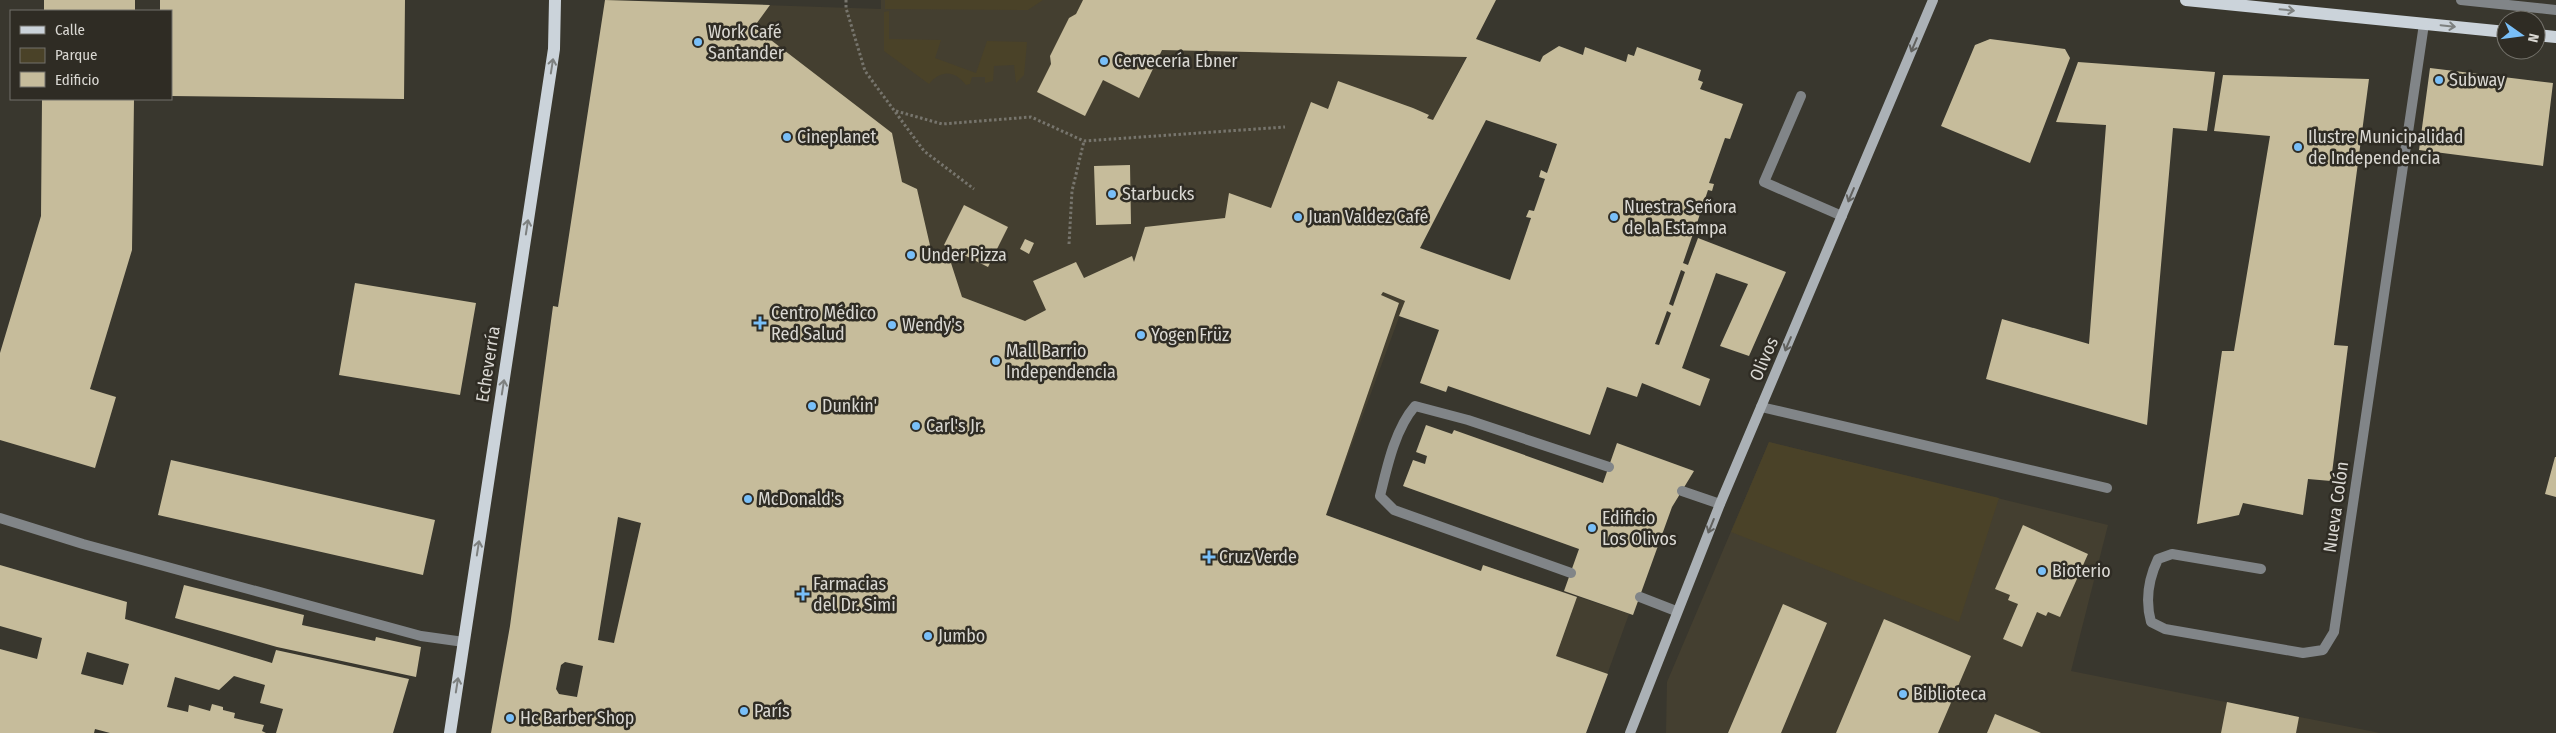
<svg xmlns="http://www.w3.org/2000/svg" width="2556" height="733" viewBox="0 0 2556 733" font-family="'Fira Sans Condensed',sans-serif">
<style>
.built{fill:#443f30}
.green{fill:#4a4228}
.building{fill:#c6bc9b;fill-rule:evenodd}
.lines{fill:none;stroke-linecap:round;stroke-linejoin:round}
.path{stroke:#77756d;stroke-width:3;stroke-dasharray:2.5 2.5;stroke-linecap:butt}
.lane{stroke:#818588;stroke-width:10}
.secondary{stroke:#abb1b6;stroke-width:10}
.primary{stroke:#cbd3da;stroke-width:12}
.oneway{stroke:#7d807f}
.oneway2{stroke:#61615e}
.poi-dot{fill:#79bff8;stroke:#2f2c24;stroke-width:2}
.labels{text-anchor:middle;stroke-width:5;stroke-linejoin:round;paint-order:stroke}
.poi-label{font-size:18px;fill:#dad8d3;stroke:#2f2c24;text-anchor:start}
.street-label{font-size:18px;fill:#dad8d3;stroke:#2f2c24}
</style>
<rect width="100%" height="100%" fill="#39372e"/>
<path class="built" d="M605,0l276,9v-9h615l-143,273 30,19 22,9 -79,214 154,56 3,-6 146,49 -43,119h-993l48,-210 61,-436 -109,-8z
M1769,442l339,83 -37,146 309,62h-714l1,-51z"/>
<path class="green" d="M885,0h158l-15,10 -143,-1z
M889,11v28l52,1 -6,18 41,15 11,-32 40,1 -3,33 -8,8 -2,-18 -20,1 -1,15 -8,2v-6h-13l-2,7 -4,1c-12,-15 -25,-15 -37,-1l-45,-33v-39z
M1769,442l230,56 -40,124 -228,-90z"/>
<path class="building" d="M44,0h91v11h-91z
M160,0h245l-1,99 -233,-3v-85h-11z
M605,0l165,5 -16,22 138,106 10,49 15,7 15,65 19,9 11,34 63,24 21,-11 -13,-29 43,-19 8,16 48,-22 2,6 11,-35 80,-9 4,-25 42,15 40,-106 17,7 10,-28 75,27 16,7 -2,3 6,2 34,-63 -305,-7 -23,48 -36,-18 -18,36 -48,-24 14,-28 -1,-8 19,-38 7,-4 7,-14h413l-20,39 64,23 3,-6 16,-10 24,9 2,-8 41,15 2,-8 6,2 3,-9 64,23 -3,10 5,2 -3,7 43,15 -13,35 -5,-1 -16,45 5,1 -2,7 -4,-1 -11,33 6,2 -3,8 -6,-2 -11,32 5,2 10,-27 88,34 -37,84 -29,-10 28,-62 -32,-11 -34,95 28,11 -10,27 -58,-23 -5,14 -30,-10 -17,48 -142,-49 -2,6 -26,-9 19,-53 -40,-14 6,-15 -22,-9 -2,3 18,8 -73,212 155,56 2,-6 94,32 -21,59 52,18 -22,59h-1095l19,-107 43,-320 5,1zM1486,120l71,24 -10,29 -6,-3 -2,7 6,2 -11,32 -5,-1 -3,7 5,1 -21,62 -90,-32zM1681,270l4,2 -12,34 -4,-2zM1667,311l4,2 -12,32 -4,-1zM618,517l23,6 -27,120 -16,-3zM565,662l18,4 -6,31 -18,-3 -3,-5 5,-24z
M1990,39l75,10 5,9 -40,105 -89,-37 34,-81z
M2078,62l137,10 -8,59 -34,-3 -26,297 -161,-46 16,-60 87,25 17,-219 -50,-3z
M2430,68l123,15 -10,83 -124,-16z
M2223,75l146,4 -35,266 14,1 -17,135 -23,-2 -5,36 -60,-12 -4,12 -42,9 25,-173h12l36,-215 -56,-5z
M42,99h92l-2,151 -42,139 26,8 -21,71 -95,-28v-87l41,-137z
M1130,165l1,59 -35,1 -2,-59z
M964,205l44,22 -20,40 -44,-22z
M1025,239l9,4 -5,11 -9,-5z
M355,283l121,20 -16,92 -121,-20z
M1426,425l26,9 2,-4 149,53 14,-40 77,28 -22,36 -39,108 -69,-24 15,-42 -176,-63 10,-26 12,4 2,-8 -11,-4z
M2555,457h1v40l-11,-3z
M171,460l264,60 -12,55 -265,-60z
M2023,525l65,29 -28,63 -12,-5 -2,4 -9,-4 -15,35 -19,-8 15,-35 -10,-4 2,-5 -15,-6z
M0,565l127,37 -2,17 147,44 4,-13 133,29 -16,54h-117l7,-24 -23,-6 5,-18 -31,-9 -15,14 -44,-13 -8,30 21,5 1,-7 21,6 2,-7 11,3v3l12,3 -1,5 30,7 -2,6 4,2h-156l-15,-4 -1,4h-94v-84l37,10 5,-21 -42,-12zM87,652l42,12 -6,21 -42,-11z
M184,585l120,30 -2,10 73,16 1,-4 45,10 -5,30 -139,-30 -102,-29z
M1783,604l44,19 -46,110h-53z
M1884,619l87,37 -33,77h-102z
M2227,702l72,15 -3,16h-75z
M1995,714l46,19h-54z"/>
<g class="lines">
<path class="path" d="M846,0v8l19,63 59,80 50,38
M896,111l46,13 89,-7 53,24 201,-14
M1069,244l3,-53 12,-50"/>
<path class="lane" d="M2461,0l95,10
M1801,96l-37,86 78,34
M1761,407l346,81
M1682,491l38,13
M0,518l83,26 338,92 43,6
M2261,569l-89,-15 -14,5c-10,21 -13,41 -7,63l14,7 138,24 20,-3 11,-18 90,-608
M1571,573l-177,-63 -14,-14c7,-29 15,-67 35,-90l53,14 141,47
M1640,597l36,14"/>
<path class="secondary" d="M1630,733l90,-229 213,-504"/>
<path class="primary" d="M2186,0l320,32
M2536,35l20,2
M450,733l104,-684 1,-49"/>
</g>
<defs><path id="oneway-shaft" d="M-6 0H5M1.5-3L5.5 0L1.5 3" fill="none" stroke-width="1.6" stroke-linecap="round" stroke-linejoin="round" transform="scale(1.25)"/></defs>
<g class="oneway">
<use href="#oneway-shaft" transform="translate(2287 10) rotate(6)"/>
<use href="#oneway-shaft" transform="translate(2448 26) rotate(6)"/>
<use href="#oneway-shaft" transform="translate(552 66) rotate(-81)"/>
<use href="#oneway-shaft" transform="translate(527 227) rotate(-81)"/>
<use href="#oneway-shaft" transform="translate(503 387) rotate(-81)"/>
<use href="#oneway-shaft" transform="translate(478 548) rotate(-81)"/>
<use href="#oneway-shaft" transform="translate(457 685) rotate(-81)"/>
</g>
<g class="oneway2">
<use href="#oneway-shaft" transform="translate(1914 45) rotate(113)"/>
<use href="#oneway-shaft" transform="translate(1851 195) rotate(113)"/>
<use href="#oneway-shaft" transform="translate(1788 344) rotate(113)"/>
<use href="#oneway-shaft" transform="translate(1711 526) rotate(112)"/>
</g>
<g class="poi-dot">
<circle cx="698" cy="42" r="5"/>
<circle cx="1104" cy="61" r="5"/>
<circle cx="2439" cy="80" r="5"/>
<circle cx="787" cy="137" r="5"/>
<circle cx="2298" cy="147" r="5"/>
<circle cx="1112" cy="194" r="5"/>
<circle cx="1298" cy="217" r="5"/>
<circle cx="1614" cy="217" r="5"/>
<circle cx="911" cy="255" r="5"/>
<path d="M757.5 315.5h5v5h5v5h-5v5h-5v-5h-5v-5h5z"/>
<circle cx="892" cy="325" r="5"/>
<circle cx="1141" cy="335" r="5"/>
<circle cx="996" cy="361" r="5"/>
<circle cx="812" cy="406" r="5"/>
<circle cx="916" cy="426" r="5"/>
<circle cx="748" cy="499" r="5"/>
<circle cx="1592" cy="528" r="5"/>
<path d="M1206.5 549.5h5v5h5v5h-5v5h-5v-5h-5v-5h5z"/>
<circle cx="2042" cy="571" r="5"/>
<path d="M800.5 586.5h5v5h5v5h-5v5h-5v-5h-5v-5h5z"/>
<circle cx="928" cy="636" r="5"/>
<circle cx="1903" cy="694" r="5"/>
<circle cx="744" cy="711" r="5"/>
<circle cx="510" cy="718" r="5"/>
</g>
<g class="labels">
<g class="poi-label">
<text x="708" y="38">Work Café<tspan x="708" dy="21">Santander</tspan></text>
<text x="1114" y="67">Cervecería Ebner</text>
<text x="2449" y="86">Subway</text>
<text x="797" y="143">Cineplanet</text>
<text x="2308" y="143">Ilustre Municipalidad<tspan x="2308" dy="21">de Independencia</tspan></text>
<text x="1122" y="200">Starbucks</text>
<text x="1624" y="213">Nuestra Señora<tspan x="1624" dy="21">de la Estampa</tspan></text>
<text x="1308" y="223">Juan Valdez Café</text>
<text x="921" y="261">Under Pizza</text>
<text x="771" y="319">Centro Médico<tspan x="771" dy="21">Red Salud</tspan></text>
<text x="902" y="331">Wendy's</text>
<text x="1151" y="341">Yogen Früz</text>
<text x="1006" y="357">Mall Barrio<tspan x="1006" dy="21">Independencia</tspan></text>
<text x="822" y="412">Dunkin'</text>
<text x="926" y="432">Carl's Jr.</text>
<text x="758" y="505">McDonald's</text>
<text x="1602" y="524">Edificio<tspan x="1602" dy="21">Los Olivos</tspan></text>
<text x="1219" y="563">Cruz Verde</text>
<text x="2052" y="577">Bioterio</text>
<text x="813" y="590">Farmacias<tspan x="813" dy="21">del Dr. Simi</tspan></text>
<text x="938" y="642">Jumbo</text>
<text x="1913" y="700">Biblioteca</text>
<text x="754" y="717">París</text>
<text x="520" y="724">Hc Barber Shop</text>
</g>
<g class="street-label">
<text transform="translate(1764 359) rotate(-67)" y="6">Olivos</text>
<text transform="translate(488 364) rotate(-81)" y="6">Echeverría</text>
<text transform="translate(2336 507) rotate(-82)" y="6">Nueva Colón</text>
</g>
</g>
<rect x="10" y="10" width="162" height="90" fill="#2f2c24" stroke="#73716a"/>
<rect x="20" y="26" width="25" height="8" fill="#cbd3da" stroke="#73716a"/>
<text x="55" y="35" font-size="15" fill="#dad8d3">Calle</text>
<rect x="20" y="48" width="25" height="15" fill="#4a4228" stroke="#73716a"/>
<text x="55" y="60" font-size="15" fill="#dad8d3">Parque</text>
<rect x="20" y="72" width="25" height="15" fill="#c6bc9b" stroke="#73716a"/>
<text x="55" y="85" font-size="15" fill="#dad8d3">Edificio</text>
<g transform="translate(2521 35) rotate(104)"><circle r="24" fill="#2f2c24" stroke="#73716a"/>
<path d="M0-4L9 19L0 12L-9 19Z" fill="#79bff8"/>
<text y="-8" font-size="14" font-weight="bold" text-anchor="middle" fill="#dad8d3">N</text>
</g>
</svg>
